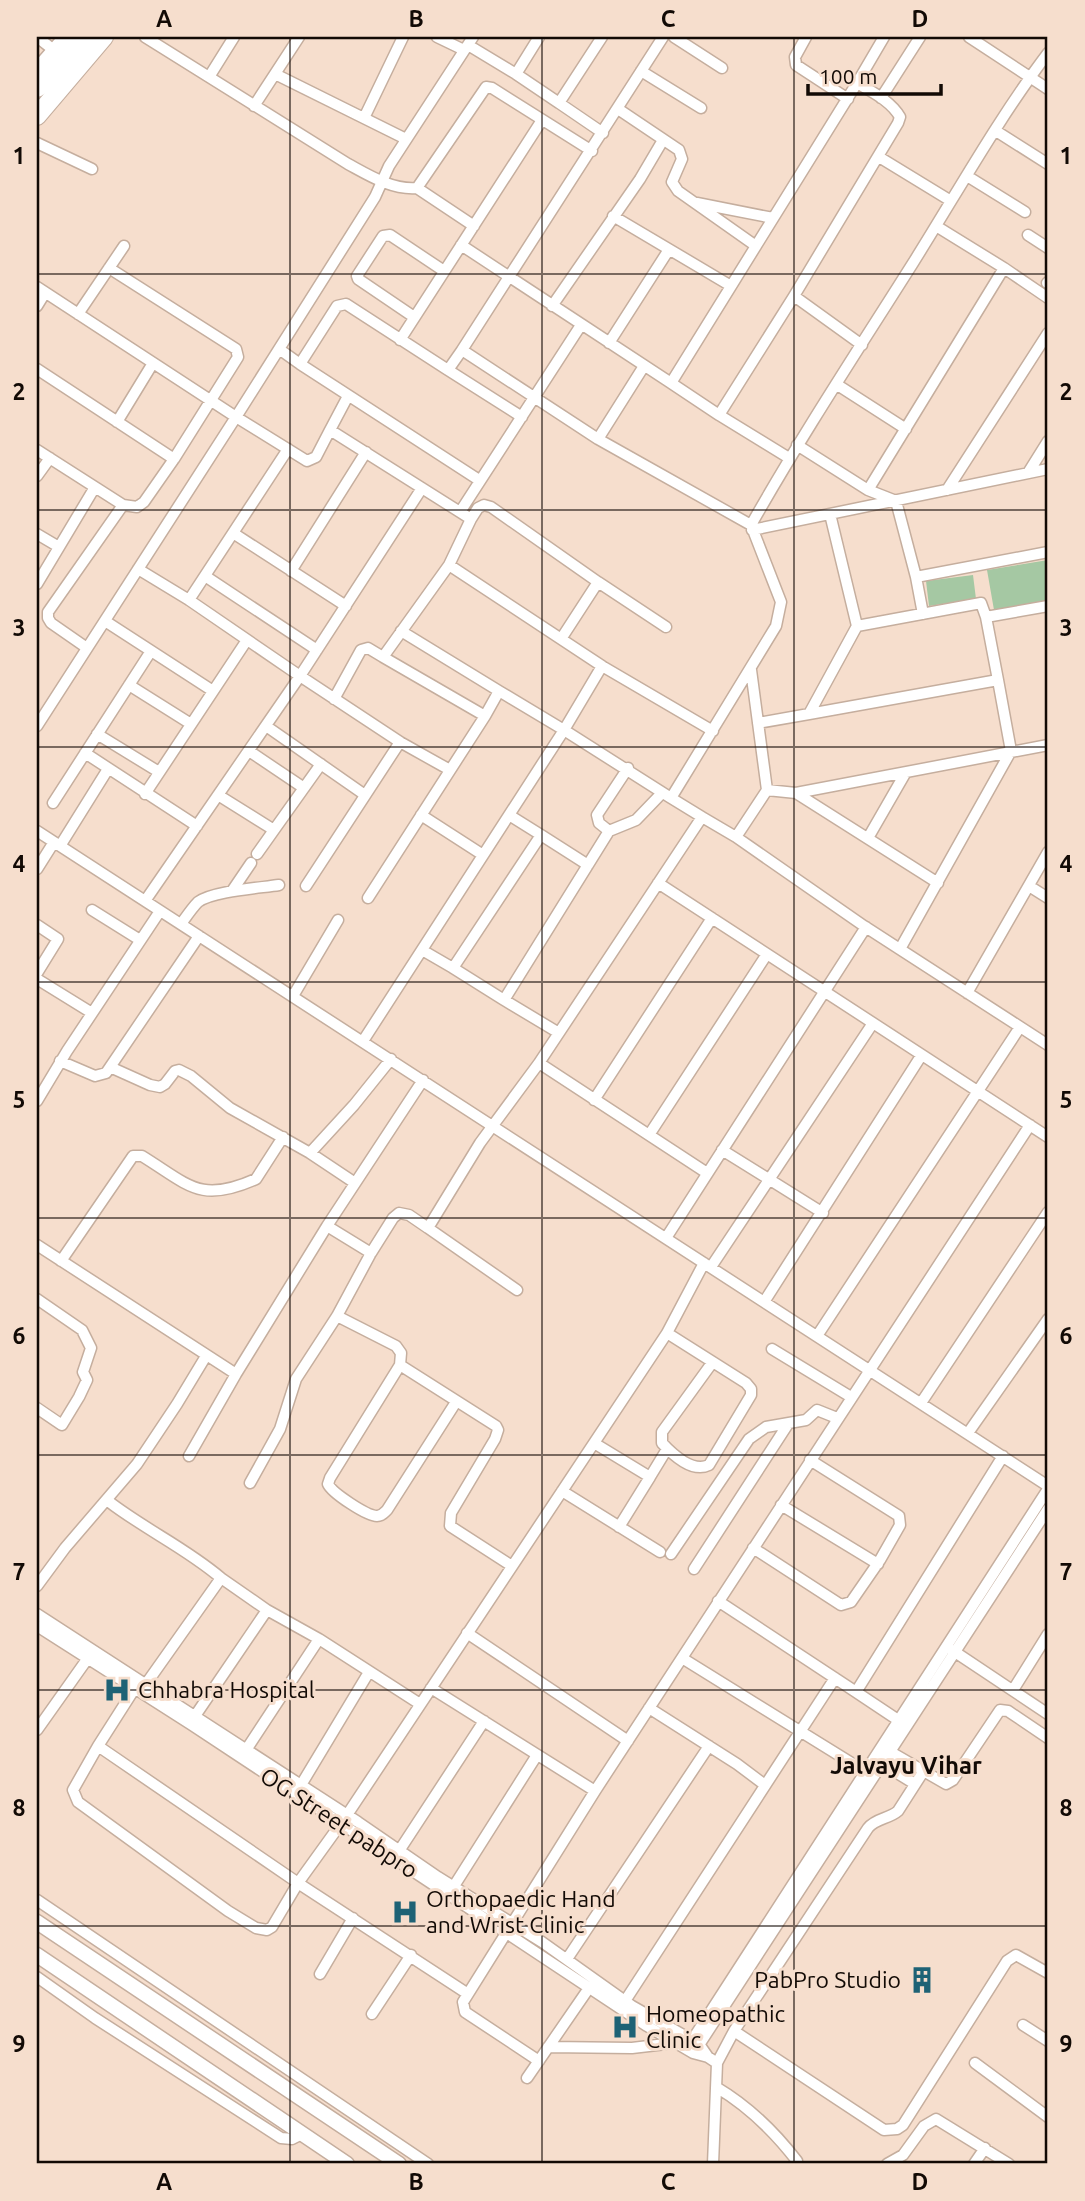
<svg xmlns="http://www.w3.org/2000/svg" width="1085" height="2201" viewBox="0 0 1085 2201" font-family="Ubuntu,sans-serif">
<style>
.green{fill:#a5c8a3}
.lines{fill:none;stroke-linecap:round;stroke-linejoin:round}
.minor-casing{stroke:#c5ae9e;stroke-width:13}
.major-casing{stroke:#c5ae9e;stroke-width:17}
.highway-casing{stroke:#c5ae9e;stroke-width:20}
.minor{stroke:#fff;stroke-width:10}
.major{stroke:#fff;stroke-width:14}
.highway{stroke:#fff;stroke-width:18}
.grid{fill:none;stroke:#120a05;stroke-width:2;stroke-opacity:0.55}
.labels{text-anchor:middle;stroke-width:6;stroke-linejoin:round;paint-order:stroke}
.poi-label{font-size:23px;fill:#120a05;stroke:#f6decd;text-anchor:start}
.street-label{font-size:23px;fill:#120a05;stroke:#f6decd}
.neighbourhood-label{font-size:24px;font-weight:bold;fill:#120a05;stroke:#f6decd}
.neatline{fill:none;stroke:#120a05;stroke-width:2.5}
.grid-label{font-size:23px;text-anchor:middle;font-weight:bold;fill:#120a05}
</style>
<rect width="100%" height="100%" fill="#f6decd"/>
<path class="green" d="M1048,560v41l-54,9 -7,-40z
M973,575l3,24 -47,7 -3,-25z"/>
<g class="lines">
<defs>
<path id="minor" d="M37,37l18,14
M145,37l203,127c22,12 44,26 69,24
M437,37l27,13
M674,37l48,31
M806,37l-11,20 1,8 52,34
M969,37l79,52
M468,45l48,29 23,-37
M641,71l60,37
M275,74l131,65
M516,74l43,29 43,-66
M209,77l25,-40
M857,83l27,-46
M881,98l39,-61
M559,103l44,30
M254,106l45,-69
M618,109l61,41 3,9 -10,23 6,9 78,55
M364,118l39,-81
M996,131l52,33
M37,143l55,26
M879,157l72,44
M967,176l58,36
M697,203l76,15
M613,216l118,70
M474,226l-57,-38 69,-101 6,1 100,63
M1028,235l20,13
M461,245l210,138
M1004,268l44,30
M1047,283l1,-1
M37,287l199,130 43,-68 21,15 37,-58 9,-2 102,66 14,-20 136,89 153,86 30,77 -5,24 -105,172 31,19 -163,246 -59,80 -52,85 -19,-13 -10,-2 -6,5 -22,35 -44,-27
M794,296l68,49
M37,306l8,-13
M552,306l88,-127 23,-39
M78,314l46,-68
M414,317l-56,-38 -1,-3 26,-40 7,-1 54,36
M400,340l142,-220
M609,343l59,-92
M279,349l96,-152 14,-31 84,-129
M462,350l201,-313
M300,364l179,116
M37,369l137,90
M448,370l74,47
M836,384l70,45
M719,415l-48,-32 186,-300c15,9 34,18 43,34l-2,6 -104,173 -75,119 70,43
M117,422l36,-59
M330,430l18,-34
M598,439l46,-73
M797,445l71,45 28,11 20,76
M37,450l86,55 14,2 7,-5 30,-43 64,-102 -2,-8 -127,-81
M1028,473l20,-32
M37,476l13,-18
M868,490l136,-222 -68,-42
M947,490l101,-157
M460,512l121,-187
M830,514l27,112
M471,519l7,-11 6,-3 7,2 107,75
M751,525c51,-90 107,-175 162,-262 44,-70 85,-144 135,-210
M752,530l296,-61
M233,533l113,73
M37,534l22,13
M138,569l51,31 111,76 122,-188
M291,571l75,-119
M205,576l112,74
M37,584l58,-97
M189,600l99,-151
M923,614l-7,-37 132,-25
M105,621l108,70
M401,631l98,60
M561,639l37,-57 68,45
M87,648l-36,-25 -3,-5v-6l75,-107
M129,685l62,39
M334,699l27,-49 7,-2 15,9
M809,714l189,-34 -12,-63
M758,723l51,-9 48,-88 124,-23 5,14 62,-11
M37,726l199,-309 71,44 9,-4 14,-27 141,89 -22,46 153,101
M266,726l99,69
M97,734l62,38
M400,742l50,28
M249,751l55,37
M85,753l112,73
M767,790l29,3 252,-48
M796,793l142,90
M145,794l102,-154
M218,795l56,35 47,-66
M671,798l-107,-68 38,-64 111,65
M53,803l98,-152
M421,815l62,40
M509,815l32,20 -88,133 51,32 105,-169 -10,-8 -2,-8 31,-47
M702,817l34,20 31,-47 -16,-120
M37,831l1011,655
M609,831l27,-11 26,-27
M541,835l47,30
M736,837l128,89 184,119
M868,838l38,-66
M60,846l48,-77
M257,854l17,-24
M37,869l17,-27
M658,883l390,254
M1029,886l19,12
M232,891l19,-28
M368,898l117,-182
M145,901l155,-225 100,66 -94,144
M92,910l48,30
M181,924c5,-7 11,-16 17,-22 14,-11 62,-14 81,-17
M37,925l21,14 -21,34
M900,949l111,-198 -13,-71
M422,950l31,18
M37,979l55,34
M967,993l81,-141
M293,996l45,-76
M504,1000l55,33
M363,1041l201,-311 -65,-39 -14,25 -102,-59 66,-92
M60,1061l35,15 11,-3 93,-137
M539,1063l168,110
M110,1067l40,18 10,2 5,-3 10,-13 4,-1 12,6 39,32 80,45 45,30
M594,1100l118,-182
M37,1101l30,-50 93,-140
M649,1135l118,-181
M722,1150l101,63
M310,1153l44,-48 37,-46
M428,1228l89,62
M666,1238l200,-311
M37,1245l199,129 91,-148 96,-146
M61,1261l72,-105h9c47,29 58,48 114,23l27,-42
M711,1267l162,-244
M37,1299l45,31 9,18 -8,24 4,8 -8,17 -17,28 -25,-17
M764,1302l157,-246
M337,1316l59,30 5,7 -1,12 -70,113 -2,6c4,9 39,32 49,32 5,0 7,-3 10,-6l69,-108
M667,1333l79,50 5,6v6l-42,70c-16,8 -36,-10 -47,-22v-11l50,-69
M817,1336l203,-309
M772,1349l79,48
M400,1365l96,61 2,4 -3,9 -44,74 -1,13 62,40
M921,1403l127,-191
M968,1433l80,-114
M594,1443l56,34 17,-28
M189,1456l47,-82
M250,1483l30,-54 16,-50 41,-63 34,-63
M562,1491l98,61
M108,1501c36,28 78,47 113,77
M781,1505l97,59
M619,1527l31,-50
M753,1548l88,57 10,-3 29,-42 20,-35 -1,-9 -89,-56
M671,1554l78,-115 17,-12 40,-7 11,-10 20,8
M694,1569l94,-145
M37,1586l28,-38 72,-84 40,-60 29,-48
M718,1601l138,91
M37,1614l321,208 80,55 104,65 90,64 67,38 9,13 9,6 -4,101
M37,1626l155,99 455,301 46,27 15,4
M467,1633l161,108
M952,1650l96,64
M682,1658l184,114
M146,1684l75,-106 46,32
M135,1688l-37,58 206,141 164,107
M431,1688l164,103
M1013,1690l35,-56
M649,1708l88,56 28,21
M195,1716l72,-106 52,29
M898,1720l-42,-28 147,-236
M37,1730l51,-72
M98,1746l-25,44 5,12 150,109 28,17 11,2 5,-3 26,-44 49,-68 320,-482 37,-70
M884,1748l62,36 7,-4 47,-70 8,1 40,27
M246,1750l73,-111 101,65
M876,1760l39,24
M301,1785l68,-113
M399,1851l85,-130
M454,1886l83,-131
M37,1900l391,264
M567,1959l142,-213
M320,1974l33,-56
M37,1977l58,41 186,120 11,1 10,-5
M625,2001l210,-323
M372,2014l39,-59
M1023,2025l25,16
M734,2031l150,99 13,-1 6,-4 104,-164 9,-6 32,18
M689,2045l359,-556
M548,2047l84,1 42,-5
M697,2048l351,-539
M539,2061l-74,-49 -2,-10 132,-211 435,-666
M717,2063l17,-32 134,-203c8,-10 21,-9 30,-17l25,-39
M975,2063l73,54
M527,2078l62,-90
M716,2087c32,19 58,44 81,74l-1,3
M887,2164l16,-9 21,-29 12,-7 73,45
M974,2164l11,-16"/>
<path id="major" d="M37,70l29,-33
M37,1922l362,242
M37,1955l310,209"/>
<path id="highway" d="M37,88l48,-51
M37,116l67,-79"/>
</defs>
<use href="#minor" class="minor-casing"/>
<use href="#major" class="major-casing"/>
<use href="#highway" class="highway-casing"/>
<use href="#minor" class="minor"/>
<use href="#major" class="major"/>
<use href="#highway" class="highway"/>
</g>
<path class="grid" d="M290,37v2127M542,37v2127M794,37v2127M37,274h1011M37,510h1011M37,747h1011M37,982h1011M37,1218h1011M37,1455h1011M37,1690h1011M37,1926h1011"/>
<defs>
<symbol id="hospital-bare" viewBox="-9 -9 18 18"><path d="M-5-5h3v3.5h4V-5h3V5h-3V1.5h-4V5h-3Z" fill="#1e6275" stroke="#f6decd" stroke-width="2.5" paint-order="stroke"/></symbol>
<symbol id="building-bare" viewBox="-9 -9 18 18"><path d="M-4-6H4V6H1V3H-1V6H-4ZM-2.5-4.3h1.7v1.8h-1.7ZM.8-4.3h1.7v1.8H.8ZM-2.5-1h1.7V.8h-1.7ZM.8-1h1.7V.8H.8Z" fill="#1e6275" stroke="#f6decd" stroke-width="2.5" paint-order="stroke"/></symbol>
</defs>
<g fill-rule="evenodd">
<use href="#hospital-bare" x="98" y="1671" width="38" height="38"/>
<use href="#hospital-bare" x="386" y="1893" width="38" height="38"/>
<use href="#building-bare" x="903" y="1961" width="38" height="38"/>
<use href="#hospital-bare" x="606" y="2008" width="38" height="38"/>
</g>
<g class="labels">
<g class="poi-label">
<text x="138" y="1698">Chhabra Hospital</text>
<text x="426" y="1907">Orthopaedic Hand<tspan x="426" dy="26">and Wrist Clinic</tspan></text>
<text x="901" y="1988" text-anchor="end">PabPro Studio</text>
<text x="646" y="2022">Homeopathic<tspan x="646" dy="26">Clinic</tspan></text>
</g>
<g class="street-label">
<text transform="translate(339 1823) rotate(33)" y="8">OG Street pabpro</text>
</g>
<g class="neighbourhood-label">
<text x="906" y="1774">Jalvayu Vihar</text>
</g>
</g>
<rect width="1085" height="2201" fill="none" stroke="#f6decd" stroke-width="77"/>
<path d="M808 84v10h133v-10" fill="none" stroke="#120a05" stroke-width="3.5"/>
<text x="819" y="84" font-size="21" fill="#120a05" stroke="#f6decd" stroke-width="5" paint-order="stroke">100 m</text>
<rect x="38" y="38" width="1008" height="2124" class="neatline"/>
<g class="grid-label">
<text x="164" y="27">A</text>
<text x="416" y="27">B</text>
<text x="668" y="27">C</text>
<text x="920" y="27">D</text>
<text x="19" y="164">1</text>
<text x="1066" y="164">1</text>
<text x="19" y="400">2</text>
<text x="1066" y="400">2</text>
<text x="19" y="636">3</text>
<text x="1066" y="636">3</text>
<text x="19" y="872">4</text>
<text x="1066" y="872">4</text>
<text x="19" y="1108">5</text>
<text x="1066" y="1108">5</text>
<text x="19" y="1344">6</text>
<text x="1066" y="1344">6</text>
<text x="19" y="1580">7</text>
<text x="1066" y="1580">7</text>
<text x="19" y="1816">8</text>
<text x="1066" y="1816">8</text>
<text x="19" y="2052">9</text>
<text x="1066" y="2052">9</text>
<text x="164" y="2190">A</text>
<text x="416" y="2190">B</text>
<text x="668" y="2190">C</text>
<text x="920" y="2190">D</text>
</g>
</svg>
